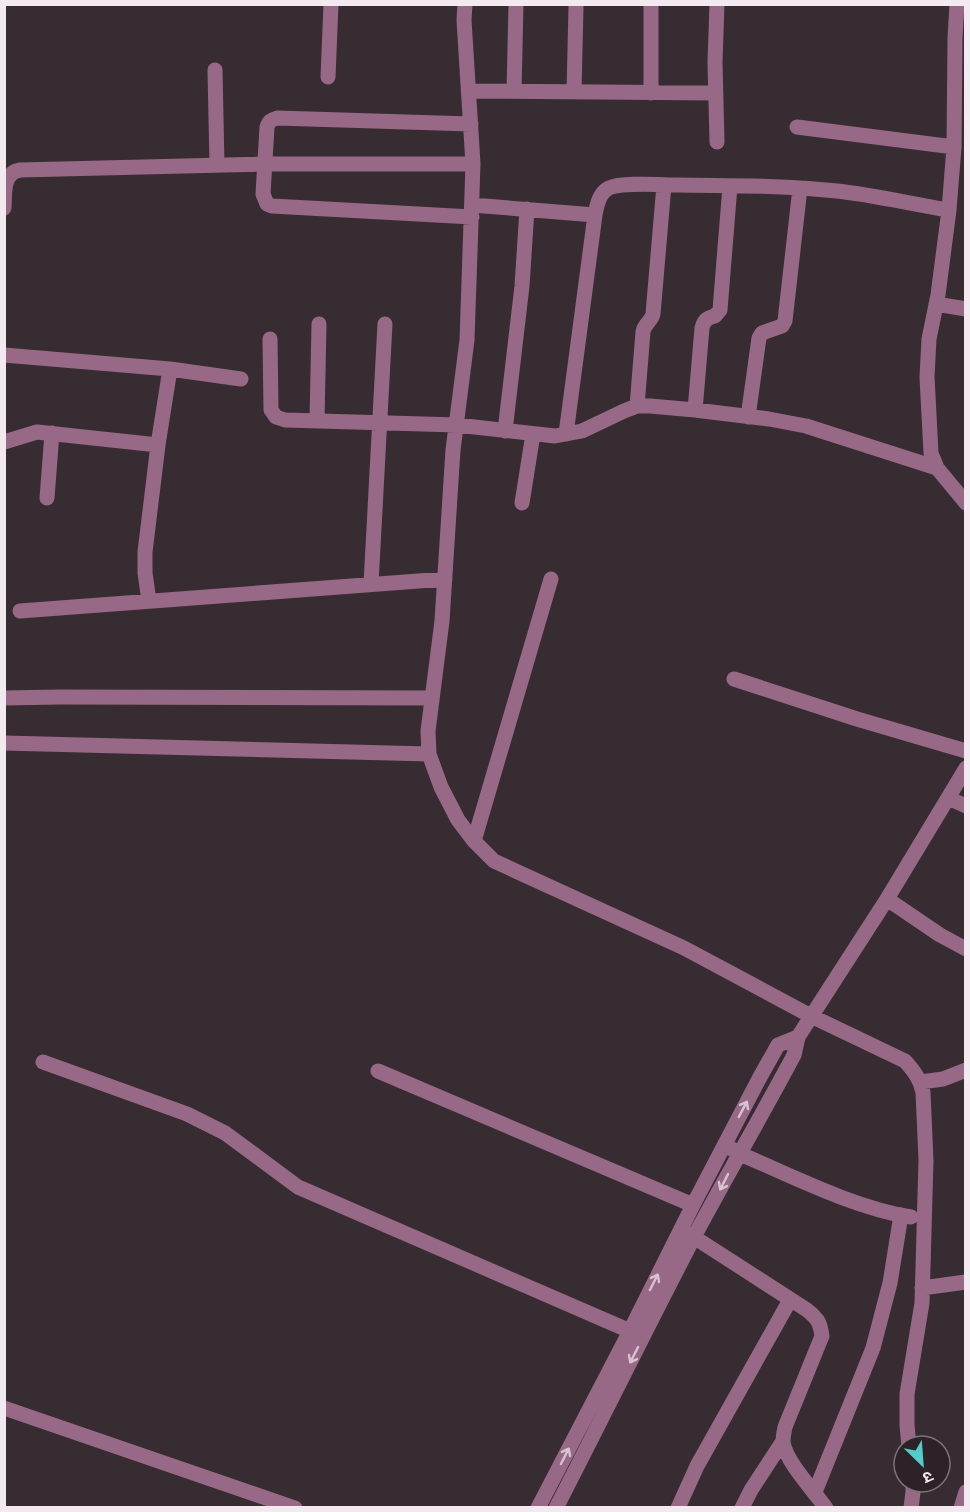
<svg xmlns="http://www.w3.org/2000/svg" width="970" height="1512" viewBox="0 0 970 1512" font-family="Overpass,'Noto Sans Devanagari',sans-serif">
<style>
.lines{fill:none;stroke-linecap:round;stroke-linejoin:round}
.minor{stroke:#986986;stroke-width:15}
.oneway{stroke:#d8c3d0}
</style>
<rect width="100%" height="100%" fill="#382c33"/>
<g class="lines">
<path class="minor" d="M465,4l-1,16 9,144 -6,176 -14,110 -11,171 -14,110 1,23 12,33 17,33 16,21 20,20 190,87 127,68 94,45c9,10 15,18 18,31l3,68 -4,143 -15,91v31l2,21
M957,4l-2,34 -1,109 -5,63 -11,85 -9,44 -2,38 4,76 6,15 29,35
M651,6v87
M215,70l2,95
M328,77l3,-73
M469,91l247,2
M514,91l2,-87
M574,92l2,-85
M471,124l-194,-6c-6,2 -8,3 -10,9l-4,67 4,10 5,2 200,11
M797,127l157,20
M717,142l-2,-80 2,-58
M472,205l123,10
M4,208c1,-14 -2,-35 16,-38l244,-6h209
M936,304l30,5
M270,339l1,71 5,7 9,3 172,5 98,11 27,-5 42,-20 13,-5h13l45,4 74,9 37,7 131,42
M4,355l166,14 71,10
M637,406l6,-74c1,-8 8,-10 10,-18l11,-129
M695,410l7,-82c2,-8 5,-10 13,-12l5,-6 10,-124
M748,417l11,-79 3,-5 20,-7 3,-5 15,-133
M317,421l2,-97
M505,431l17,-145 5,-77
M566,434l29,-219c2,-10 4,-22 14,-27 13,-6 53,-3 68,-3 54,1 107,0 160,6 37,4 75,13 112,19
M4,442l33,-10 121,13
M47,498l5,-65
M522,503l11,-69
M371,584l14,-260
M149,601l-4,-28v-21l13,-107 12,-76
M20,611l425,-32
M734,679l123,40 109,32
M4,698l56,-1 372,1
M4,743l425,11
M948,798l18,8
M474,841l77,-262
M887,899l53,36 26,14
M43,1062l144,52 38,19 73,54 332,144
M378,1071l315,134
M921,1082l22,-3 23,-9
M732,1149l6,4c54,23 116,55 173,64
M686,1232l121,78c11,9 13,12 15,26l-37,91c-1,5 -2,10 -2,15 3,20 31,49 43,66
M922,1288l44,-6
M4,1408l291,100
M815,1492l58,-144 17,-65 11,-68
M538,1508l92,-177 63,-126 67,-128 18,-32 20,-8
M556,1508c47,-91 92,-183 139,-273 32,-60 67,-120 99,-180l4,-18 89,-138 79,-131
M678,1508l19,-42 93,-166
M742,1508l9,-18 32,-49
M911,1508l2,-16v-10
M961,1508l5,-16"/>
</g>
<defs><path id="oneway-shaft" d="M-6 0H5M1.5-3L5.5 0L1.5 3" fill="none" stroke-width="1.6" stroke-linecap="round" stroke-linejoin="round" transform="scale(1.5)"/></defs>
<g class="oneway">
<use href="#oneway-shaft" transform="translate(743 1109) rotate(-62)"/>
<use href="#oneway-shaft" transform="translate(724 1182) rotate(117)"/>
<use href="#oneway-shaft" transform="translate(654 1282) rotate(-63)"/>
<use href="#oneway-shaft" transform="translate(634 1355) rotate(117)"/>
<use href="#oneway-shaft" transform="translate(565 1456) rotate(-63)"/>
</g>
<rect width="970" height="1512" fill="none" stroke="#f3eaef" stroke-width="12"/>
<g transform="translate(922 1464) rotate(155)"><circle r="28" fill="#2e2229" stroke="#7d7278" stroke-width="1.5"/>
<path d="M0-4.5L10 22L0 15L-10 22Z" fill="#54cdc8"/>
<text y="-9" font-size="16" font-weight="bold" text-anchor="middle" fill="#f3eaef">उ</text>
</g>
</svg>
